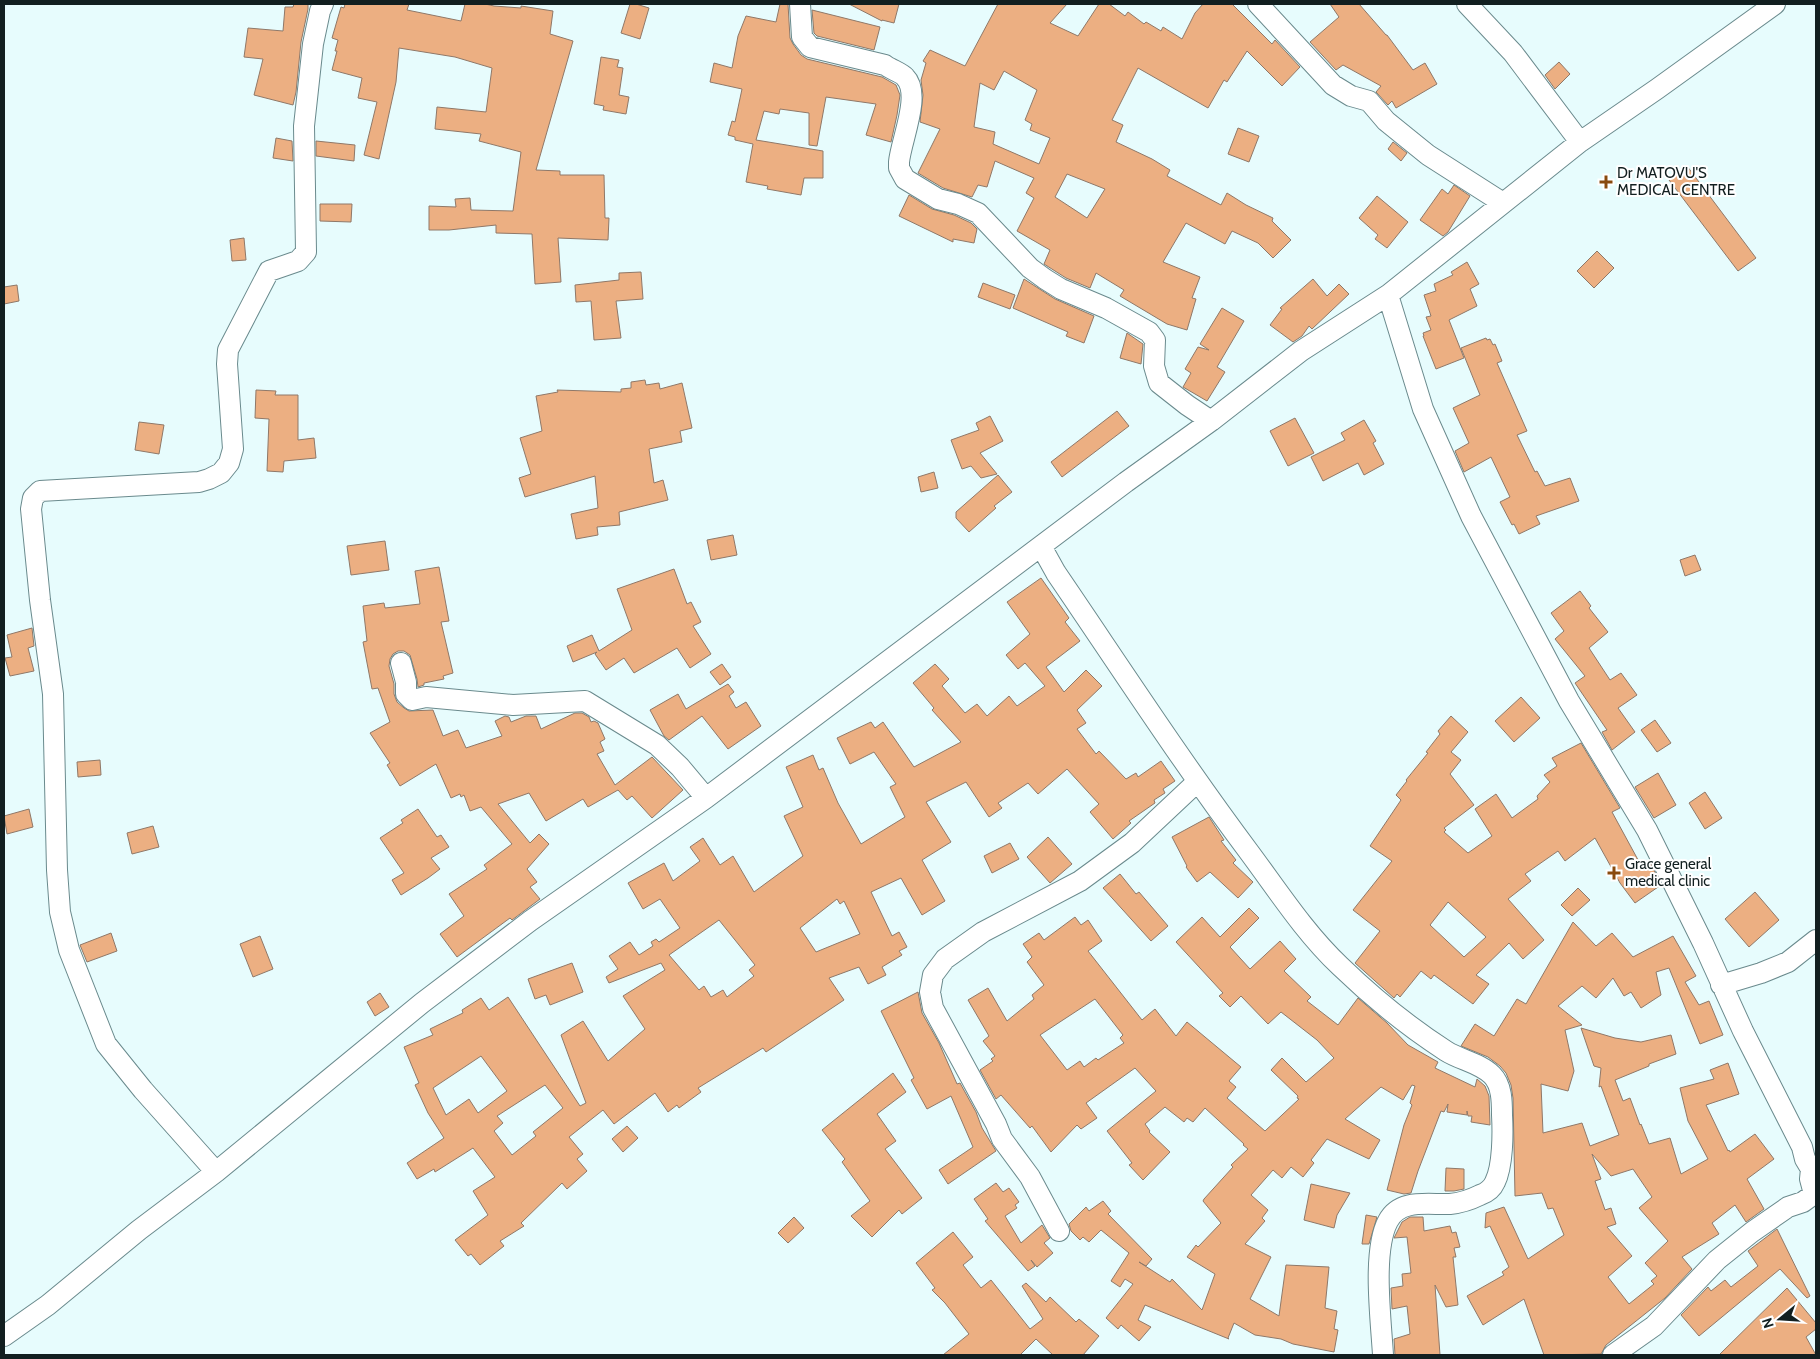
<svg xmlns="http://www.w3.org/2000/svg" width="1820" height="1359" viewBox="0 0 1820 1359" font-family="Cabin,sans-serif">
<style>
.building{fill:#ecaf82;stroke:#8f7868;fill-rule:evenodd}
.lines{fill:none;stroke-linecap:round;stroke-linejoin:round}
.street-casing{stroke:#6a8a8d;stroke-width:22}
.street{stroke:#fff;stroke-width:20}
.poi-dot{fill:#894a0e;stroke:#fff;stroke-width:2}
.labels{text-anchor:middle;stroke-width:4;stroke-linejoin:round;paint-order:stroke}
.poi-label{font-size:15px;fill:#121f20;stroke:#fff;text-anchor:start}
</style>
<rect width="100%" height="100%" fill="#e7fcfd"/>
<path class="building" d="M294,4h14v5l-7,33 -5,50 -3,13 -39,-10 9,-36 -19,-2 4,-29 35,3 2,-24h8z
M345,4h64l-2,6 54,11 4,-17h20l9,2 27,2v-2l32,5 -3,23 23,7 -37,129 24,1v4h44l1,43h4l-1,22 -50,-2 3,44 -26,2 -3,-50 -36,-1v-8l-47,5h-20v-24l27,1 -1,-8 15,-1 1,12 42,1 8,-59 -42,-11 2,-7 -46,-5 2,-22 49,5 6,-44 -37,-11 -56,-9 -3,34 -17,77 -15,-4 13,-53 -19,-4 4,-20 -30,-8 5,-19h-2l3,-11 -6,-2 9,-31 3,1z
M630,4h6l13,4 -9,31 -19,-6z
M780,4h8l2,34 3,6 8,11 6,4 75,18 14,8 4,10 -3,20 -6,27 -25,-7 10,-31 -50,-7 -9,49 -8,-1v-32l-29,-4 -1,5 -15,-3 -8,29 67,11v27h-19l-3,17 -34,-6 1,-3 -22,-4 7,-38 -18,-4v-3l-7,-2 4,-14 3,1 7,-33 -32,-7 4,-19 18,5 6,-32 8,-20 30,6z
M849,4h50l-5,19 -12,-3v1z
M998,4h69l-17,19 28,13 21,-32h10l16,12 3,-4 16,12 2,-2 15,9 2,-4 19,12 13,-26 8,-9h29l40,40 3,-4 25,27 -18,19 -35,-35 -20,31 -3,-2 -16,28 -70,-40 -26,52 11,5 -7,17 36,17 18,11 -3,6 54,29 6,-12 19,12 27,13 -1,3 19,19 -18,18 -15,-15 -26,-12 -7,13 -39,-21 -23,39 37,15 -8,21 4,1 -9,31 -20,-6 -47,-28 4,-6 -28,-17 -6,15 -24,-10 -22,-14 6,-14 -33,-19 17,-33 -8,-5 8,-15 -39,-17 -8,26 -9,-2 -6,12 -29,-9 -25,-15 22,-44 -20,-7 3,-27 -2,-15 5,-17 -3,-2 7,-11 35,16zM1004,71l33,19 -12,30 7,4 -2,6 20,8 -11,26 -46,-20 2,-12 -21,-5 6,-44 14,7zM1067,174l38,15 -18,29 -32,-21z
M1330,4h29l27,31h1l26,35 12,-7 12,21 -41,24 -4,-7 -4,4 -12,-13 5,-6 -38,-21 -7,5 -26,-28 29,-25z
M812,10l68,17 -6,23 -57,-14 -3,-3z
M601,57l18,3 -2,7 6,1 -4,27 10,2 -3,17 -23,-4 1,-4 -10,-2z
M1559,62l11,12 -15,15 -10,-14z
M1238,128l21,8 -10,26 -21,-8z
M276,138l16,3 1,20 -20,-3z
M316,141l39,4 -1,16 -38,-5z
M1393,142l14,11 -6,8 -13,-12z
M1687,166l69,92 -18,13 -69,-91z
M1454,185l16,11 -22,36 -5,4 -23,-16 22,-31 6,5z
M909,195l23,14 22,6 17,8 6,6 -3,14 -21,-4v3l-54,-26z
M1377,196l31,26 -21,26 -12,-9 3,-4 -19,-17z
M320,204h32l-1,18 -31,-1z
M244,238l2,22 -14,1 -2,-21z
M1597,251l17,17 -20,20 -17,-17z
M1467,262l12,22 -9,5 7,17 -28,14 15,38 -28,11 -13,-33h1l-1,-3 8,-3 -5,-13 5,-1 -7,-21 12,-4 -2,-7 19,-9 -2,-3z
M641,272l2,27 -27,2 5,37 -27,2 -3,-39 -15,1 -1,-17 44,-5v-7z
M1024,279l31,20 39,17 -10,27 -18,-7 2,-4 -55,-24z
M1313,279l14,17 12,-12 10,10 -37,35 -3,-3 -7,10 -9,6 -23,-17 12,-16 -2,-1z
M983,283l32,12 -5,14 -32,-12z
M17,285l2,16 -15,3v-17z
M1222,308l22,13 -27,46 8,5 -18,29 -24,-14 8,-14 -6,-4 13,-22 11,3 -9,-6z
M1127,333l16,11 -2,20 -21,-6z
M1486,338l1,2 3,-1 3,6 2,-1 7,17 -5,2 30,68 -10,4 18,37 2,-1 8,15 25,-8 9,23 -43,15 4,8 -21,10 -5,-10 -2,1 -12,-23 10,-5 -19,-40 -27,15 -9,-21 14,-8 -16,-35 27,-13 -19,-47z
M645,380l1,5 13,-2 1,6 22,-6 10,45 -12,3 2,11 -33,7 5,34 9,-3 5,20 -49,12 1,13 -23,2 1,8 -22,4 -5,-25 27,-6 -3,-32 -70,21 -6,-19 12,-4 -11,-36 22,-7 -6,-35 22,-4 -1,-2 64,2v-3l10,-1v-6z
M256,390l20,1 -1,4h23v45l16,-2 2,20 -32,3 -1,11 -16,-1 2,-52 -14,-1z
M1117,411l12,15 -67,51 -11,-15z
M990,416l13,25 -23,12 17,21 -16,4 -10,-12 -9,3 -11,-29 28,-10 -3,-7z
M1295,418l19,35 -26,13 -18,-35z
M1364,420l12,21 -3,2 11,21 -20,11 -6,-12 -35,18 -12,-24 34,-17 -4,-7z
M139,422l25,3 -5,29 -24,-4z
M934,472l4,16 -17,4 -3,-15z
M998,475l14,17 -18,14 2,2 -27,24 -13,-14v-6z
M733,535l4,20 -26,5 -4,-20z
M385,541l4,29 -38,5 -4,-29z
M1695,555l6,15 -16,6 -5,-16z
M439,567l10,54 -8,1 12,51 -10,3 1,3 -20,4v2l-6,2 -1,-8 -7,-24 -6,-4h-6l-5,3 -3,5 -1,7 5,18v10l3,8 7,6 5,3 24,-1 10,26 15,-6 8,18 36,-12 -7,-15 10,-5 4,1 2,5 15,-6h10l5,13 34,-16h7l7,4 2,5 3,-1 4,2 7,16 -5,3 4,9 -7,3 18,31 37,-28 31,33 -31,28 -20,-22 -5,4 -9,-10 -30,17 -5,-8 -37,22 -17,-28 -31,11 32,39 9,-9 10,10 -22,25 10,13 -7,5 10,12 -28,21 -2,-2 -53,39 -17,-23 24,-18 -15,-22 38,-25 -3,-4 28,-21 -31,-37 -11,4 -6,-16 -3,2 -1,-3 -9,4 -15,-34 -36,22 -13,-21 3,-2 -20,-30 20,-11 -12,-34 -6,1 -9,-47 4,-1 -4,-35 21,-3 1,5 35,-4 -5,-33z
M674,569l13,35 4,-2 10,20 -8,4 18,28 -21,14 -13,-20 -43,25 -10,-15 -18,12 -11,-16 2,-2 -24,10 -6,-16 25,-11 7,16 33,-21 -15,-41z
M1041,578l28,40 -4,4 15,19 -34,26 18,25 22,-22 16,16 -25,24 9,13 -9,6 19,25 3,-3 27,28 10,-6 2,4 23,-16 14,20 -12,8 2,4 -11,7 1,3 -26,18 2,2 -18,16 -23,-27 9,-8 -32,-35 -29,25 -10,-11 -30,20 4,5 -13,9 -23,-35 -40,20 25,40 -29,18 23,41 -23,14 -21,-37 -30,14 21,44 7,-4 8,15 -8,4 3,4 -20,12 4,8 -18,9 -9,-17 -30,11 15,22 -78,52 -3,-4 -65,40 3,4 -22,16 -2,-3 -9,7 -13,-19 -41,31 -11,-14 -34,27 14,17 -6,5 10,12 -20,18 -5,-6 -41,40 3,3 -24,15 4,5 -24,19 -9,-11 -3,2 -13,-16 33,-25 -15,-24 22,-14 -22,-29 -38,24 -1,-3 -17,10 -10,-16 37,-25 -16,-25 -13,-28 4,-2 -15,-36 29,-12 -3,-6 33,-16 -1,-3 19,-12 8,12 19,-13 72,109 6,-3 -25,-68 22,-14 25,40 37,-32 -22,-33 42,-26 -4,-7 -52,20 -3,-6 12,-8 -9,-13 21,-14 9,13 14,-9 -2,-4 5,-3 3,3 21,-14 -20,-29 -17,10 -15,-26 36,-20 9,18 27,-20 -10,-14 13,-9 17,27 13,-9 21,36 49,-36 -19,-40 19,-9 -17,-40 27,-12 6,15 4,-2 15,35 23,41 44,-27 -15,-30 6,-3 -22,-32 -24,12 -13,-26 34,-16 4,6 8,-6 31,45 47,-25 -29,-32 2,-2 -21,-25 22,-19 14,15 -7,7 23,27 12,-9 10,12 22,-20 8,10 28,-20 -20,-23 -7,6 -12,-14 24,-21 -23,-32zM837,899l3,5 4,-3 16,33 -44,18 -16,-24zM719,920l36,45 -6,5 5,6 -27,21 -4,-7 -12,7 -7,-11 -5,4 -30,-35zM481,1056l26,35 -29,22 -9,-14 -23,16 -13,-27zM545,1085l18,23 -30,24 3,4 -24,19 -18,-24 9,-8 -6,-7z
M1580,591l11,15 -2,2 19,24 -19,16 21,32 11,-7 16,22 -19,13 17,24 -23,18 -10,-18 5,-2 -32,-47 10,-7 -30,-37 9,-8 -13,-18z
M32,628l2,18 -6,2 6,23 -24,5 -5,-18 7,-1 -5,-22z
M722,664l9,13 -11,8 -10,-13z
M728,684l6,8 -5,4 7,12 10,-6 15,24 -33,23 -26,-33 -33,24 -5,-4 -14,-26 28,-16 8,15z
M1521,697l19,21 -26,24 -19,-21z
M1451,716l17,16 -17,20 10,8 -11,14 24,31 -30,23 2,2 -2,2 24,21 24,-17 -17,-27 21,-15 16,24 26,-19 -1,-3 13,-14 -6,-7 13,-9 -5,-8 29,-15 39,65 -8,4 31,57 8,-5 10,21 -26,18 -15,-20 -25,-45 -30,23 -7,-10 -33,23 6,7 -23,18 36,41 -21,19 -14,-16 -33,32 13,9 -16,20 -39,-29 -3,4 -10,-8 -21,26 -3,-3 -3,4 -39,-35 25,-32 -27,-21 39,-49 -22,-15 31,-46 -5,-5 11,-14 -1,-1 22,-27 -2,-1 14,-18 -2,-3zM1448,902l38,35 -22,20 -34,-32z
M1655,720l16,23 -14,9 -16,-22z
M100,760l1,15 -23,2 -1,-15z
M1658,773l18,32 -22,13 -19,-31z
M1705,792l17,26 -17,11 -16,-26z
M29,809l4,18 -26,7 -3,-18z
M418,809l19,28 4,-2 8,12 -18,11 9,11 -12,9 -27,17 -9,-15 12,-7 -24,-35 23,-15 -2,-3z
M1209,817l15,23 -3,1 15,19 -3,3 20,19 -15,16 -28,-26 -13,10 -11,-15 1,-1 -15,-29z
M153,826l6,21 -27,7 -5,-21z
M1048,837l24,27 -22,19 -23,-26z
M1010,843l9,16 -27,14 -8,-17z
M1120,874l16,20 3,-2 29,34 -17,15 -48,-53z
M1578,888l12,12 -18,16 -11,-11z
M1755,892l24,28 -30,27 -24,-28z
M1249,908l10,10 -29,29 20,22 30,-28 16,18 -12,12 27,26 -4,4 31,24 20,-27 29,25 21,22 30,17 -3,6 40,19 2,-8 8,7 4,10 1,29 -19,-3 1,-6h-4l-1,-5v4l-20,-3 1,-8 -4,8 -3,-1 -23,60 -7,22 -7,1 -17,-4 17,-65 8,-20 -2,-2 5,-17 -3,-1 -9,15 -22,-13 -36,32 35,21 -11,19 -42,-20 -16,21 3,3 -11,14 -12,-10 -9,11 -9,-8 -22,25 17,15 -6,8 3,3 -20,23 26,13 -21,42 29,17 7,-51 43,2 -4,41 12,3 -3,18 4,1 -4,22 -41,-8 -12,-5 -26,-4 -21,-12 -6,15 1,1 -84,-34 -7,15 13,7 -12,14 -18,-16 -3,4 -12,-11 27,-34 -8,-5 -5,8 -9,-6 18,-28 -28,-23 -12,12 -6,-5 -3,3 -9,-9 -2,-7 17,-17 3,4 14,-10 8,10 -3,3 44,45 -6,7 -7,-4 31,20 2,-3 30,31 13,-36 -28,-17 9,-12 2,2 23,-24 -18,-22 1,-2 29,-32 -2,-2 17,-16 -5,-4 1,-1 -39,-36 -12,14 -6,-4 -3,4 -19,-15 -20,17 5,7 -1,1 21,20 -27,28 -14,-15 3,-2 -25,-32 49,-40 -21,-23 -49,35 11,15 -16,11 -4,-4 -26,27 -19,-26 -2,2 -29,-33 -5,4 -16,-29 13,-9 -2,-2 4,-3 -12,-15 6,-5 -21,-36 20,-12 19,33 27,-22 -2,-4 12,-10 -17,-23 5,-5 -9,-13 16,-11 5,7 31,-23 6,8 7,-5 14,21 -14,10 54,69 13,-11 21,27 11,-14 54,45 -12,14 7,6 -9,11 38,33 34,-32 -2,-1 1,-2 -27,-26 11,-12 24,24 28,-24 -17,-18 -36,-28 -13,12 -27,-28 -11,11 -11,-11 4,-3 -47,-51 26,-25 18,20zM1095,999l28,36 -3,3 4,5 -26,17 -2,-2 -12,9 -4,-6 -13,9 -27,-35z
M1573,922l23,24 16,-13 21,24 40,-21 23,40 -11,6 14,23 10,-4 14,34 -23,9 -31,-76 -13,4 5,23 -20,13 -10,-16 -7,4 -11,-18 -17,20 -14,-12 -24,20 24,19 -17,5 9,41 -6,20 -27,-7 2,49 39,-10 8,23 29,-11 -18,-49 -2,1 2,-19 -7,-2 -13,-38 34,10 26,4 30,-7 5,19 -27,10v2l-34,14 8,21 7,-3 10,27 1,-1 8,20 21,-6 11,36 27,-15 -20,-38 -8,-33 34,-9 -4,-9 18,-7 11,31 -33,11 22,46 1,-1 1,2 25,-18 19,25 -27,20 17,30 -18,13 -11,-17 -23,18 7,11 -37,23 10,12 -27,29 -59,47 -5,9 -57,1 -20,-56 -41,26 -16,-29 37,-21 -2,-3 7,-5 -19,-41 -5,2 1,-15 18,-6 24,52 36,-24 -11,-27 -5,1 -6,-16 -27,3 -2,-98 -2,-13 -5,-12 -6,-7 -12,-9 -27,-11 14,-22 19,12 23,-37 9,5zM1592,1154l19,22 22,-7 19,28 -13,11 29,33 -23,22 12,13 -6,5 3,3 -25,20 -21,-27 24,-21 -25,-29 9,-3 -5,-16 -6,2 -10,-29 6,-2z
M111,933l6,18 -30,11 -7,-17z
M260,936l13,33 -20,8 -13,-33z
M572,963l11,29 -33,13 -4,-10 -11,4 -7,-20z
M918,992l4,21 17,30 18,41 3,-1 16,29 6,16 14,23 -48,33 -9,-14 34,-23 -22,-51 -24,13 -16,-29 3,-2 -33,-67z
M380,993l9,14 -14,9 -8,-14z
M893,1073l13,19 -29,22 19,27 -11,8 37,49 -20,16 -3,-4 -27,27 -21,-21 19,-15 -28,-39 3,-3 -23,-29z
M627,1126l11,12 -15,14 -11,-13z
M1446,1168l18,1v20l-10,2h-9z
M996,1183l7,9 6,-4 10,14 -4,3 2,3 -12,8 16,27 21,-18 8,13 -6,5 9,10 -16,14 -6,-7 4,6 -7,5 -43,-50 3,-2 -14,-20z
M1311,1184l39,9 -13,22 -3,13 -30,-8z
M1366,1215l11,2 -8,27h-7z
M794,1217l10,11 -16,15 -10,-10z
M1410,1217h13l1,14 26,-5 2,7 4,-1 4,15 -6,1 2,9h-3l5,48 -12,2 -11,-22 5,70h-45l-1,-16 16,-5 -3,-28 -15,3 -1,-21 12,-2 -1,-12 9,-1 -4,-36 -13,1 8,-16z
M1777,1229l33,67 -3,2 -27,-29 -81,67 -18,-21 27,-28 3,4 14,-11 6,7 27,-21 -10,-15z
M953,1232l20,25 -10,8 18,23 10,-8 39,49 13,-10 -21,-33 4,-3 20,19 4,-5 26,25 3,-3 20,17 -16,19h-30l-17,-16 -16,16h-77l26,-21 -24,-31 -13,-13 3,-2 -19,-25z
M1787,1288l29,35v6l-10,8 10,18h-97z"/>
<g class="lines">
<defs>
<path id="street" d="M800,4l2,33 8,10 75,18c5,4 17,8 20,12 17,17 -4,63 -6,85v6l6,11 33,20 20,5 20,9 52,55 15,11 16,10 45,19 43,24 6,8 -1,26 5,17 28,22 24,16
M1258,4l75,81 18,11 18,5 17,20 42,34 75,48
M1467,4l46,49 67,89
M1388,295l35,114 48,107 98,185 78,129 56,113 40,88 59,116 3,12 6,10 -1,10 4,15 -11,8 -15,5 -36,25 -35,28 -63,66 -41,29
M1041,546l15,27c64,94 125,188 193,279 29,39 56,81 91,114 32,31 69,61 106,85 14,9 34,12 46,24 10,10 10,27 10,40 1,18 1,51 -7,67 -3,7 -9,11 -15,13 -10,5 -20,8 -30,9 -21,1 -50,-6 -62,17 -16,30 -7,99 -5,134
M401,663l5,19v12l6,6 14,-3 87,8 72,-4 72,44 23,22 26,31
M1721,985l40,-12 27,-11 28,-22
M216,1172l-73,-82 -37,-46 -37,-94 -9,-38 -3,-42 -4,-176 -13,-94 -9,-91 2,-11 7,-7 159,-9 10,-3 12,-6 8,-10 4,-14 -6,-85 1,-14 41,-79 29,-10 8,-9 -2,-126 9,-82 7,-33 3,-7
M1059,1231l-29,-54 -28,-38 -6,-15 -63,-116 -3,-16 3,-17 12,-16 38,-27 97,-51 52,-38 65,-61
M4,1336l44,-31 91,-75 77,-58 206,-169 108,-82 176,-123 420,-316 85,-61 90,-70 87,-56 192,-153 77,-53 118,-85"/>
</defs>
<use href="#street" class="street-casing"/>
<use href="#street" class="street"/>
</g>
<g class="poi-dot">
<path d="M1603.5 174.5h5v5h5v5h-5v5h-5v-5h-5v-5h5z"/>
<path d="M1611.5 865.5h5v5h5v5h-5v5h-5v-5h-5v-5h5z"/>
</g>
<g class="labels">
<g class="poi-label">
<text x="1617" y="178">Dr MATOVU'S<tspan x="1617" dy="17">MEDICAL CENTRE</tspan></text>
<text x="1625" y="869">Grace general<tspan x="1625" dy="17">medical clinic</tspan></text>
</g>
</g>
<rect width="1820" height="1359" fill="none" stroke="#121f20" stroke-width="10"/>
<g transform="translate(1780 1319) rotate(252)" stroke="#ffffff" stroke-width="4" paint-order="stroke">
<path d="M0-4L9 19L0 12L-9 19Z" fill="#121f20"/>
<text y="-8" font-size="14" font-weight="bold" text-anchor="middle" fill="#121f20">N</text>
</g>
</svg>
